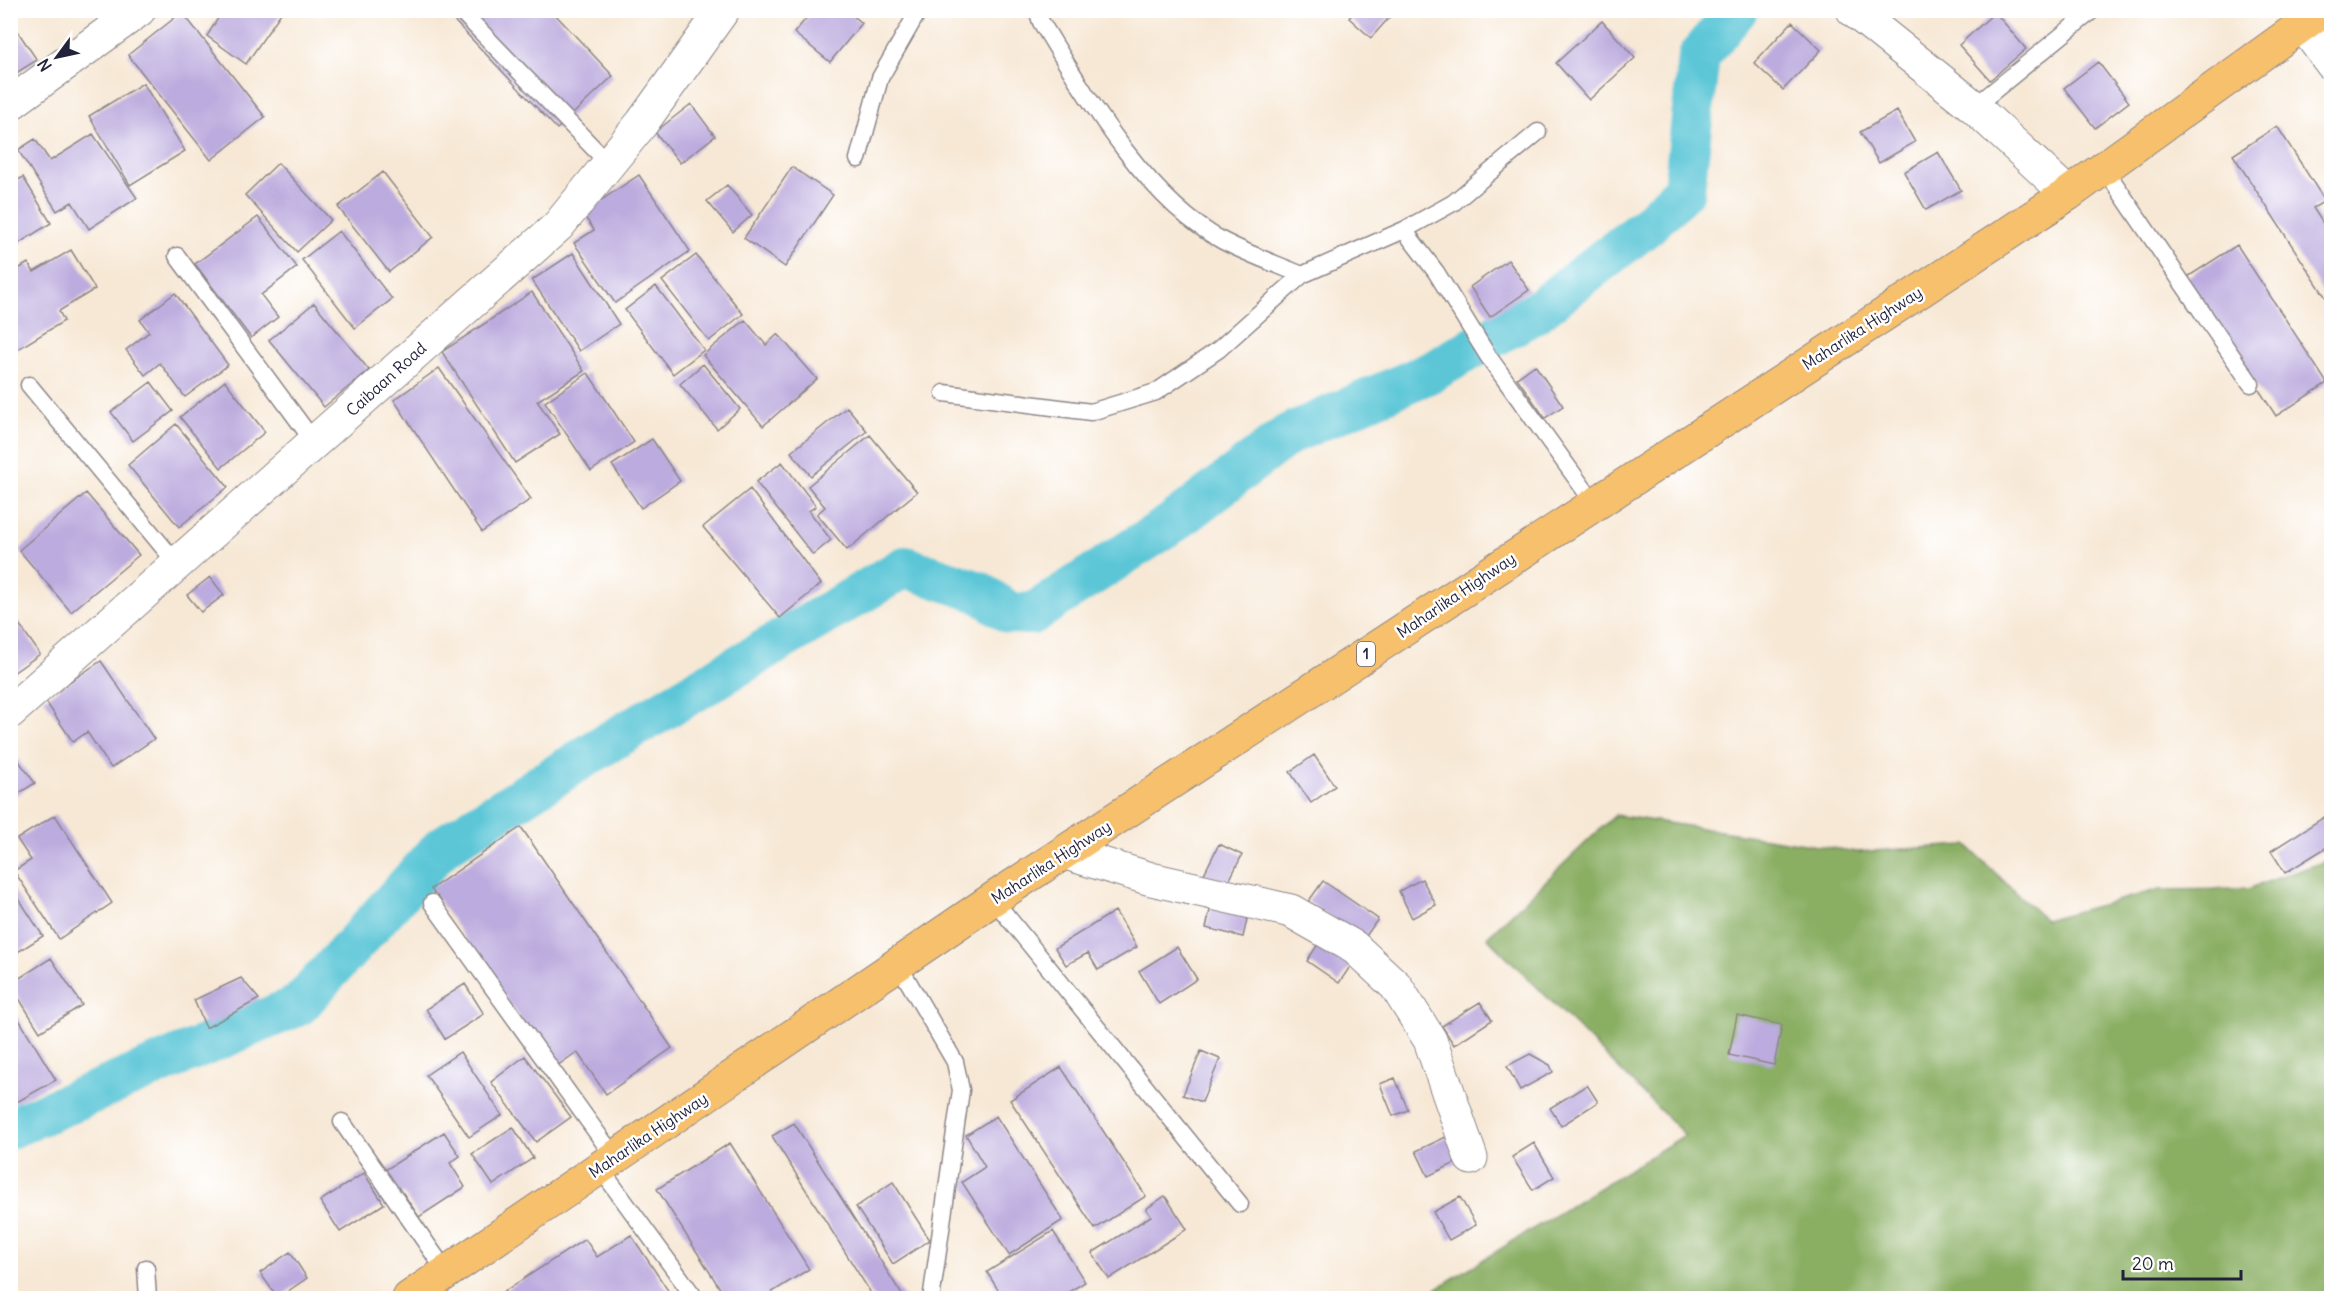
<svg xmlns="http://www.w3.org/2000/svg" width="2342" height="1309" viewBox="0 0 2342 1309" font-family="Delius,sans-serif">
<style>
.forest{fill:#8aaf64;stroke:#566850;stroke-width:1.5}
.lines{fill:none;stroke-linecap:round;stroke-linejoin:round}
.canal{stroke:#5cc6d7;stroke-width:42}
.building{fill:#bcabde}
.service-casing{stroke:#8c8588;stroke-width:19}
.minor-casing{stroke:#8c8588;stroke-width:35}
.tertiary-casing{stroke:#8c8588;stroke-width:35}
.trunk-casing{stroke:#8c8588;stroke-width:35}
.service{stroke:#fff;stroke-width:16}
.minor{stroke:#fff;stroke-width:33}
.tertiary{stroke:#fff;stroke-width:33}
.trunk{stroke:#f7c06c;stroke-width:33}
.labels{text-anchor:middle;stroke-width:5;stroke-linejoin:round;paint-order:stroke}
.shield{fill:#fff;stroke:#646476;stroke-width:1.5}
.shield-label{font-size:15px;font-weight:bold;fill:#22223b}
.street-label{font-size:16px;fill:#22223b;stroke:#fff}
</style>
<rect width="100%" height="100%" fill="#fff"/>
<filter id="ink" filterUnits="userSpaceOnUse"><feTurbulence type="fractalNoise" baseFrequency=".0167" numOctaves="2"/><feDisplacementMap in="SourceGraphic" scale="12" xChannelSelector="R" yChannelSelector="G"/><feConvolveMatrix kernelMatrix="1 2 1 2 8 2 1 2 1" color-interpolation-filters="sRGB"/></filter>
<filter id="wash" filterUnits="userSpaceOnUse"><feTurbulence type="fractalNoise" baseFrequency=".008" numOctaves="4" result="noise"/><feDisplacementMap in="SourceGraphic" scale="24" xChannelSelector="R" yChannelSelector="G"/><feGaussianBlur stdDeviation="1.35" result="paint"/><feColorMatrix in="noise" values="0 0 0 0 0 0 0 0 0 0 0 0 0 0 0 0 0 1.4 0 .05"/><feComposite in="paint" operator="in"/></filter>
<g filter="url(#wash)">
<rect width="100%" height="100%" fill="#f7e8d5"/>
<path class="forest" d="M1615,815l242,37 109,-7 79,75 112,-30 91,-1 83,-30v439h-910l264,-163 -198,-198z"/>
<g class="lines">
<path class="canal" d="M10,1128l289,-123 143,-158 162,-102 301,-178 74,25 31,21 22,1 142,-92 115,-88 142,-62 105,-60 111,-86 37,-36 15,-134 38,-46"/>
</g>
<g id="blocks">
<path class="building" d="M223,10h60l-37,54 -39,-28z
M444,10h107l62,66 -56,53z
M813,10h33l16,13 -32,39 -36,-29z
M1356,10h40l-25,28 -22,-20z
M182,12l83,105 -54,43 -83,-105z
M1995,12l31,37 -36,31 -31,-35z
M10,20l27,40 -27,17z
M1602,21l33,37 -46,42 -33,-37z
M1792,22l29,28 -38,40 -29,-27z
M2098,62l31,40 -34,26 -31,-40z
M143,83l42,68 -55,34 -41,-69z
M691,104l24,32 -35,27 -25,-31z
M1897,111l18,31 -36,21 -19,-31z
M2277,126l48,75 -12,7 19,29v70l-99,-152z
M93,134l44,64 -48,31 -17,-27 -15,9 -39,-61 17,-11 15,22z
M1938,152l23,38 -35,20 -22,-38z
M278,163l53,57 -34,32 -52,-57z
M792,167l41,28 -48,72 -41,-29z
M383,172l50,65 -44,35 -51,-65z
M639,175l51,76 -75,52 -41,-60 20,-13 -12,-17z
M23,177l28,46 -41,26v-64z
M727,185l25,30 -19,17 -26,-31z
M258,217l39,50 -36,28 17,22 -27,21 -56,-74z
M339,231l53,68 -37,29 -53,-68z
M2237,245l90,138 -51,33 -90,-138z
M71,250l24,39 -36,22 5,10 -54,33v-80l18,-11 6,9z
M573,253l46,71 -40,27 -47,-71z
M696,255l47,59 -34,27 -47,-60z
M1508,260l21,30 -39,27 -20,-30z
M656,286l48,64 -31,24 -48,-64z
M532,292l52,79 -47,30 23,33 -45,29 -73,-111z
M175,293l53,72 -43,32 -25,-34 -15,12 -19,-25 23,-18 -9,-12z
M314,303l55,67 -45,37 -55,-67z
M745,320l21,25 12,-11 39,45 -54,47 -60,-71z
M703,364l37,45 -23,20 -37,-45z
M1535,365l28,41 -18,12 -28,-40z
M439,368l92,131 -49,33 -88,-132z
M588,373l46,69 -43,29 -46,-69z
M225,381l40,51 -44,36 -41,-51z
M151,382l22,29 -40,30 -22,-29z
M847,407l20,24 -56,45 -20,-24z
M176,424l52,63 -49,40 -51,-62z
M870,435l47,57 -70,58 -30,-36 8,-7 -17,-21z
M652,439l28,42 -39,27 -29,-43z
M782,462l34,44 -7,5 22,29 -18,15 -57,-73z
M750,489l71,95 -41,34 -77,-91z
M86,493l53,62 -68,57 -52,-62z
M210,577l14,18 -23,17 -14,-17z
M10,611l30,43 -30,21z
M101,661l53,78 -43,29 -24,-36 -14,10 -29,-43z
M10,749l25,34 -25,16z
M1314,755l21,31 -24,17 -21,-31z
M2332,812v32l-47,29 -14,-22z
M55,815l57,88 -53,36 -45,-68 17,-11 -14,-21z
M521,827l151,221 -66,46 -29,-42 -23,16 -123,-179z
M1219,844l23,11 -16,32 -23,-11z
M1422,879l14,26 -24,13 -13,-27z
M1323,881l55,38 -14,20 -56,-37z
M10,885l33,51 -33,21z
M1211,906l37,9 -5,22 -37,-9z
M1115,911l22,36 -39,23 -10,-17 -22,12 -11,-17z
M1322,938l32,23 -15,22 -32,-22z
M1177,947l20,32 -38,25 -20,-33z
M51,958l31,47 -42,27 -30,-48z
M241,978l18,21 -53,29 -12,-28z
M465,984l19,30 -39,25 -19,-30z
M1480,1002l12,18 -38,25 -12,-19z
M12,1008l44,72 -41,23 -5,-8z
M1737,1015l45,10 -8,40 -45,-10z
M1201,1051l19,8 -18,43 -19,-7z
M460,1052l42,63 -33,22 -43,-62z
M1530,1054l20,11 3,7 -33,18 -13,-24z
M525,1056l46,61 -35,25 -45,-60z
M1061,1067l85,129 -51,33 -85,-129z
M1395,1078l13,32 -15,6 -13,-32z
M1587,1085l11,17 -37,24 -11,-18z
M996,1116l67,104 -54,35 -47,-73 23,-15 -19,-32z
M794,1123l110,175h-30l-102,-162z
M513,1127l20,31 -40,27 -21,-31z
M444,1132l16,24 -10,7 15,24 -46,30 -16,-24 -8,5 -16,-24z
M1448,1136l12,25 -32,15 -12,-25z
M730,1143l79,126 -46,29h-37l-69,-109z
M1534,1143l20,34 -21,13 -21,-33z
M364,1173l20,31 -44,28 -20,-31z
M893,1182l37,58 -37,24 -37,-57z
M1165,1196l22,33 -78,50 -17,-26 59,-37 -5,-7z
M1460,1197l16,28 -27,15 -16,-28z
M1053,1231l32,51 -26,16h-56l-16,-26z
M631,1235l42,63h-179l91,-59 12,18z
M290,1252l17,26 -29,20 -18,-25z"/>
</g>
</g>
<g filter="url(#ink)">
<use href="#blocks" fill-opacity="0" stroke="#8c8588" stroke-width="1.5"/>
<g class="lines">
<defs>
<path id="service" d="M460,10l148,153
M1037,10l4,12c44,72 105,178 182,219 25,13 53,23 79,34l102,-45 49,-27 85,-71
M1974,107l119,-97
M858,159l22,-81 39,-68
M2104,168l147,216
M1404,230l32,42 52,84 106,147
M177,256l137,186
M29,385l148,179
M944,393l147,19 65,-20 62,-42 84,-75
M993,899l247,305
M432,903l183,255
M898,964l57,98 6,28 -29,203
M342,1122l105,151
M600,1168l95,130
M146,1268l2,30"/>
<path id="minor" d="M2303,25l29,39
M10,104l129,-94
M1066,853l85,26 140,32 63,36 42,39 34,54 41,118"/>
<path id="tertiary" d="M1853,10l121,97 94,87
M10,712l548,-486 84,-103 81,-113"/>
<path id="trunk" d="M409,1298l584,-399 1075,-705 255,-184"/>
</defs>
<use href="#service" class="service-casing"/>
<use href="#minor" class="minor-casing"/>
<use href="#tertiary" class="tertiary-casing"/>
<use href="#trunk" class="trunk-casing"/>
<use href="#service" class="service"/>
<use href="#minor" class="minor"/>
<use href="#tertiary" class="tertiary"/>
<use href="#trunk" class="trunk"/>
</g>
</g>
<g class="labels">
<rect class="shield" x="1357" y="642" width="18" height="24" rx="4.5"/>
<g class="shield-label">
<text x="1366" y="659">1</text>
</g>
<g class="street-label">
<text transform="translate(1862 328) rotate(-33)" y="6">Maharlika Highway</text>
<text transform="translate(386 379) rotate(-42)" y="6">Caibaan Road</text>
<text transform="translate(1456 595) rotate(-34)" y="6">Maharlika Highway</text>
<text transform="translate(1051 862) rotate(-33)" y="6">Maharlika Highway</text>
<text transform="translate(648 1135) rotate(-34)" y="6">Maharlika Highway</text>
</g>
</g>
<rect width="2342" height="1309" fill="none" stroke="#fff" stroke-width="36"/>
<g transform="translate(57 57) rotate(237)" stroke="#ffffff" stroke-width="4.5" paint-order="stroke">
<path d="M0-4.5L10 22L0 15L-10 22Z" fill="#22223b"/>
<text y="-9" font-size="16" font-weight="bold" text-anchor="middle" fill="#22223b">N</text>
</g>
<path d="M2123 1270v9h118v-9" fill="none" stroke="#22223b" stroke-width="3"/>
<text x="2132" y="1270" font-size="18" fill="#22223b" stroke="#ffffff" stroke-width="4.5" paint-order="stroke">20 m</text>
</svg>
